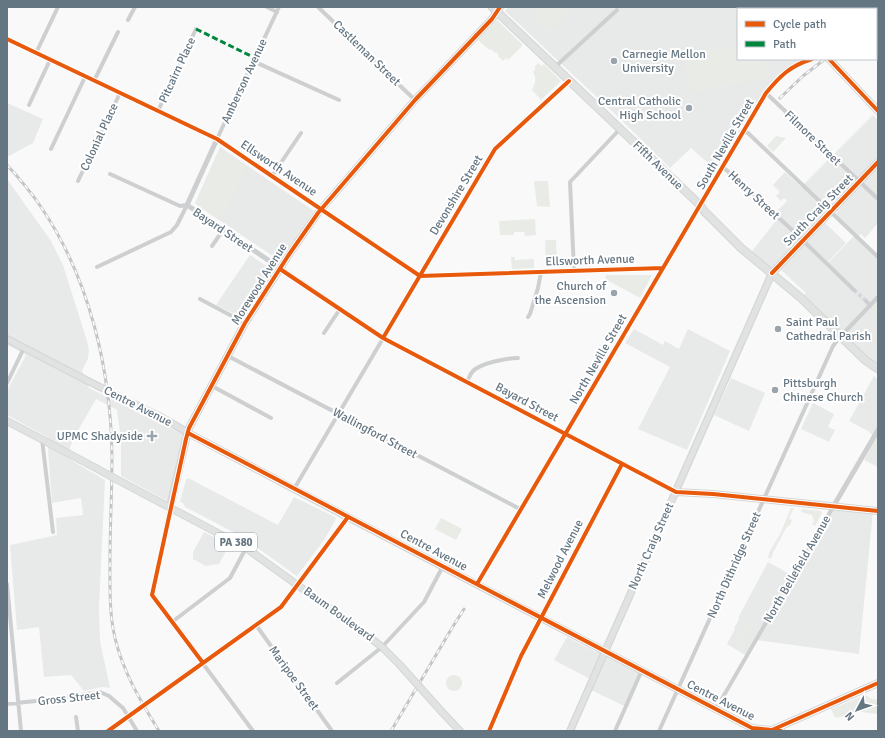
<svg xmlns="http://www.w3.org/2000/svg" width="885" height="738" viewBox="0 0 885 738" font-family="Signika,sans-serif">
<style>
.built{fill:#e8e9e9}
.green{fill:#e8ebe6}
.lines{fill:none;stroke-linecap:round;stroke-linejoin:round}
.minor-tunnel{stroke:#d4d8dc;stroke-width:4;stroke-dasharray:4 2;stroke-linecap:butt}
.secondary-casing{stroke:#d5d6d7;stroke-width:8}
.primary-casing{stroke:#d5d6d7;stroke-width:8}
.trunk-casing{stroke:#d5d6d6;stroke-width:9}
.minor{stroke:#cecfd0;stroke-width:4}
.tertiary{stroke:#cecfd0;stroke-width:5}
.secondary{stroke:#e1e2e2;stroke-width:5.5}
.primary{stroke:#e1e2e2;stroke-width:6}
.trunk{stroke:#e1e2e2;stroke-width:7}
.rail-casing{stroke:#c3c5c6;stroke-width:3}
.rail{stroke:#fff;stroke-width:1.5;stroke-dasharray:4.5;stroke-linecap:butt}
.secondary-bridge-casing{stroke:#d5d6d7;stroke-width:8;stroke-linecap:butt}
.primary-bridge-casing{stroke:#d5d6d7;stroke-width:8;stroke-linecap:butt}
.tertiary-bridge{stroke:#cecfd0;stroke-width:5}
.secondary-bridge{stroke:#e1e2e2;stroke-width:5.5}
.primary-bridge{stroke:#e1e2e2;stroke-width:6}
.quiet{stroke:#00873e;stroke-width:3;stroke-dasharray:6 3;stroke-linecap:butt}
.cycleway-casing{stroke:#fff;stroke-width:6}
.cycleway{stroke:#e8590c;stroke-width:4}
.poi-dot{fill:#99a4ac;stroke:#fff;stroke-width:1.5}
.labels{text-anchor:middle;stroke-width:4;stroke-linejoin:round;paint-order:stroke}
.shield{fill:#fff;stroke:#939fa8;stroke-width:1}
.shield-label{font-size:11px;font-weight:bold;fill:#657683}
.street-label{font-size:12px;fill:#657683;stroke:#fff}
.poi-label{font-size:12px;fill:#657683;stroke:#fff;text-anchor:start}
</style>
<rect width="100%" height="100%" fill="#f9f9f9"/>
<path class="built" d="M509,7h369v19l-2,1v-18h-138v50h72l-31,15 -21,26 -42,70 -25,-22 -21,20 -54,-53 -111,-104z
M7,103l36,16 -10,24 -26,14z
M873,115l5,5v103l-13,15 -4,-4 -3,3 20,20v112l-77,-71 5,-5 -26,-24 45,-46 21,20 -21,22 4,4 2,-2 -4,-3 28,-29 -21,-20 4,-3 -5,-4 -61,65 -23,-18 29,-37 -4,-4 13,-13 -3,-3 -3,3 -5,-5 4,-4 -7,-7 12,-13 16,15z
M220,147l94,64 -34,50 -83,-56 -2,-2z
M7,179l44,62 12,24 24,76 2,9 -1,9 -6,11 7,18 94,46 -14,68 -48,-26v-37l-4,-29 -21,-11 -20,35 -6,13 1,13 34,20 -6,127 1,34 10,47 -8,-1 -18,4 -13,-16 -27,2 -5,-50 -22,3 -7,-85 47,-10 -1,-17 27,-3 -2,-17 -29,5 -5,-66 -40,-22v-24l19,-36 -19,-10z
M250,255l24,16 -31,47 -27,-13z
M634,329l29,16 2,-4 14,8 9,-20 42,22 -43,99 -49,-21 32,-62 -45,-24z
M874,376l4,4v87l-14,-7 12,-22 -8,-7 -19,-10z
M731,378l34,15 -16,38 -35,-16z
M813,403l21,11 -6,13 7,3 -6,12 -28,-13z
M188,478l90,47 16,-28 41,20 1,2 -12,21 -27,36 -58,-41 -54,-28 -2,-4 -3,-1 6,-22z
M833,507l40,4 -14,143 -103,-14 -9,16 -20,-12 8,-15 -1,-1 5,-9 -1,-1 30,-56 25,14z
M204,532l23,12v5l-8,15 -13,2 -13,-7v-7z
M567,637l29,15 8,-1 38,19 -16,37 -37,-18 3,-9 -38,-20z"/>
<path class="green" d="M540,7h21l8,8 -20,18 -17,-19z
M497,20l25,24v2l-14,14 -2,-2 -3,3 -5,-5 1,-1 -3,-3 -1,1 -4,-4 -2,1 -11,-10z
M738,45v14h27l4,19 -79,15 -8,-39z
M538,63l4,3 2,-2 17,17 -20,19 -9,-10c3,-6 5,-12 1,-18l2,-2v-3z
M776,136l10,2 -13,14 -6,-6z
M224,151l23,16 -10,15v8l-13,21 1,1 -6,8 -22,-15v-3l21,-50z
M534,181h14l2,26 -13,-1z
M535,219l1,16 -11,1 -1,-4h-10v3h-14l-1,-14z
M545,240h11l1,25h-11z
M511,257h4v3l19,-1v9l-22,1z
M606,275h46l-12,23 -35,-19z
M791,508h3l-5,10 3,2 -2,5 -4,3 -13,25 -1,4 -2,2 -2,-2 2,-6 10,-17z
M802,509l19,2 1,2 -7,13 -3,-2 2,-3 -2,-6 -11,-3z
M441,518l21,11 -6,11 -21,-11z
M743,622l10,6 -10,19 -3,1 -3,-4 1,-10 4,-1 4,5 3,-4 -3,-2 -1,1 -2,-1 1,-1 -4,-3z
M446 683a8 8 0 1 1 16 0a8 8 0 1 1-16 0Z
M865,695l7,4 6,1v14l-17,-2 -26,6 -4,-9z"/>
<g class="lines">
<path class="minor-tunnel" d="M854,290l12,11"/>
<defs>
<path id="secondary" d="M7,339l81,42
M112,393l49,24 31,18 102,54 458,239 29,3
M676,492l37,2 165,17
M170,507l16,-68 3,-11 56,-105 43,-67 30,-43 97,-113 77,-81 8,-12
M772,730l106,-47
M570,731l202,-458"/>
<path id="primary" d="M779,7l2,2
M829,59l49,52
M772,273l106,-111
M7,421l87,46
M114,478l132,70 122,88 14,11 17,17
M442,712l18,19"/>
<path id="trunk" d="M492,7l208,198 4,6 37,37 60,50 64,62 13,9"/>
</defs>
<use href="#secondary" class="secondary-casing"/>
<use href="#primary" class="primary-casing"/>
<use href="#trunk" class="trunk-casing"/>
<path class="minor" d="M267,7l10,5
M318,7l97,93
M128,20l7,-13
M876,44l2,-1
M36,53l22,-46
M253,61l86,39
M555,67l62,-57
M94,81l24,-49
M766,93l112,106
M29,105l21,-45
M158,111l38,-82
M743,132l5,1 130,124
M217,139l62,-132
M51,149l34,-72
M723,167l68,62 63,61
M110,174l70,32 7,-1
M272,176l29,-43
M78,181l42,-88
M700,205l66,-112 18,-20 16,-10 12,-4
M212,246l11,-16
M97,267l74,-35 6,-7 10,-20
M574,270l-4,-88 50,-53
M200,299l45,24
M866,301l4,4
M528,317l2,-3 8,-26 3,-16
M324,333l16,-24
M228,356l294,154
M467,382c2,-4 3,-8 6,-11 8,-8 34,-13 45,-13
M7,383l17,-35
M212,386l59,32
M42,439l11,93
M294,489l201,-340 74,-68
M170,507l-18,88 101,136
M7,584l14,147
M172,622l58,-44 16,-30
M256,625l76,106
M337,683l45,-36 42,-45 19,-36
M7,704l38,-4 55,-8 9,4 14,12 14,23
M716,709l117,-202
M76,717l2,14
M489,731l32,-75 101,-192
M615,731l27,-61
M659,731l174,-385 8,-10 37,-39"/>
<path class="tertiary" d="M7,39l210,100 203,137 243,-8
M217,139l-30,66 196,133 293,154
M833,507l45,-77
M477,584l223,-379
M181,678l100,-71 67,-90"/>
<use href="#secondary" class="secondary"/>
<use href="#primary" class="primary"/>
<use href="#trunk" class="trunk"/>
<defs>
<path id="rail" d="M876,30l2,-1
M780,98l23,-22 22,-17
M7,165c12,13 24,27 34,42 49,72 70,164 71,250 0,34 -2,69 -2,103 0,26 -1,53 5,78 8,34 26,64 44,93
M391,731l61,-103 12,-19"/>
</defs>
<use href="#rail" class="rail-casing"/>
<use href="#rail" class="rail"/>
<defs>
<path id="secondary-bridge" d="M88,381l24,12"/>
<path id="primary-bridge" d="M94,467l20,11
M399,664l43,48"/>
</defs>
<use href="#secondary-bridge" class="secondary-bridge-casing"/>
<use href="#primary-bridge" class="primary-bridge-casing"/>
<path class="tertiary-bridge" d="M108,731l73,-53"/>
<use href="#secondary-bridge" class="secondary-bridge"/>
<use href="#primary-bridge" class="primary-bridge"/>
<path class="quiet" d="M196,29l59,29"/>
<defs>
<path id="cycleway" d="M7,39l210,100 203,137 243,-8
M829,59l49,52
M280,269l103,69 293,154 37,2 165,17
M772,273l106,-111
M383,338l112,-189 74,-68
M188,433l564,295 29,3
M477,584l289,-491c14,-17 24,-27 46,-34
M203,663l-51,-68 34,-156 3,-11 56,-105 43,-67 30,-43 97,-113 77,-81 8,-12
M772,730l106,-47
M108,731l173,-124 67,-90
M489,731l32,-75 101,-192"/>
</defs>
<use href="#cycleway" class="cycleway-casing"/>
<use href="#cycleway" class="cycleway"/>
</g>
<g class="poi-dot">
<circle cx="614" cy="61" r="4"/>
<circle cx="689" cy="108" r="4"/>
<circle cx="614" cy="293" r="4"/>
<circle cx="778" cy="329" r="4"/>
<circle cx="775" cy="390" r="4"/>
<path d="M150 430h4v4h4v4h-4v4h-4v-4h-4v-4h4z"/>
</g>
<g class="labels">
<rect class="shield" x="215" y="533" width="42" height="18" rx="3"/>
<g class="shield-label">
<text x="236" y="546">PA 380</text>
</g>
<g class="street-label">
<text transform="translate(367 53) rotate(44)" y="4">Castleman Street</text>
<text transform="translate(177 70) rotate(-65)" y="4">Pitcairn Place</text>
<text transform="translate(244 81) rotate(-65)" y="4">Amberson Avenue</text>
<text transform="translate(99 137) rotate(-65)" y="4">Colonial Place</text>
<text transform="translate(813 138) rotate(44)" y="4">Filmore Street</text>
<text transform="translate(725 144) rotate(-60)" y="4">South Neville Street</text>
<text transform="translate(658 165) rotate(44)" y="4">Fifth Avenue</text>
<text transform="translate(279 168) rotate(34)" y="4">Ellsworth Avenue</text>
<text transform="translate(456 195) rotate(-59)" y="4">Devonshire Street</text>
<text transform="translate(754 195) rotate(43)" y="4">Henry Street</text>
<text transform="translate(818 210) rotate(-46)" y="4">South Craig Street</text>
<text transform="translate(223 230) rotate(34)" y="4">Bayard Street</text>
<text transform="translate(590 260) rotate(-2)" y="4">Ellsworth Avenue</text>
<text transform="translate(259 284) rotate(-58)" y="4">Morewood Avenue</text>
<text transform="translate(598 359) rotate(-60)" y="4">North Neville Street</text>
<text transform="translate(527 402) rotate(28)" y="4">Bayard Street</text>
<text transform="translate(138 406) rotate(27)" y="4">Centre Avenue</text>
<text transform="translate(375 433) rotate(28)" y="4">Wallingford Street</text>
<text transform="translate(651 546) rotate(-66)" y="4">North Craig Street</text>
<text transform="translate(434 550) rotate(28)" y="4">Centre Avenue</text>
<text transform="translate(560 559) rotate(-63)" y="4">Melwood Avenue</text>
<text transform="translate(734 565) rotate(-66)" y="4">North Dithridge Street</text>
<text transform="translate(797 569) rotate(-60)" y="4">North Bellefield Avenue</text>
<text transform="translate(339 614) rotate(36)" y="4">Baum Boulevard</text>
<text transform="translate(294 678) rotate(54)" y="4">Maripoe Street</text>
<text transform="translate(69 698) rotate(-6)" y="4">Gross Street</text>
<text transform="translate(721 700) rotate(27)" y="4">Centre Avenue</text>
</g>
<g class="poi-label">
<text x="622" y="58">Carnegie Mellon<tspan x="622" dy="14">University</tspan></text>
<text x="681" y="105" text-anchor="end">Central Catholic<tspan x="681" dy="14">High School</tspan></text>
<text x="606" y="290" text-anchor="end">Church of<tspan x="606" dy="14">the Ascension</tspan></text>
<text x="786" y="326">Saint Paul<tspan x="786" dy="14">Cathedral Parish</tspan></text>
<text x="783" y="387">Pittsburgh<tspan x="783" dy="14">Chinese Church</tspan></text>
<text x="143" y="440" text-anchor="end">UPMC Shadyside</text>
</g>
</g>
<rect width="885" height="738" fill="none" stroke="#657683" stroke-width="16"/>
<rect x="737" y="8" width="140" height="52" fill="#ffffff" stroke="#c1c8cd"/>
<rect x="745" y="21" width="20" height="6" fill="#e8590c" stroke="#c1c8cd"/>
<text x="773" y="28" font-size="12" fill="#657683">Cycle path</text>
<rect x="745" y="41" width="20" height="6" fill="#00873e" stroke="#c1c8cd"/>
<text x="773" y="48" font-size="12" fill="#657683">Path</text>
<g transform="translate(857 710) rotate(229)" stroke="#ffffff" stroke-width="3" paint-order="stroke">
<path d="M0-3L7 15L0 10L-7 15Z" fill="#657683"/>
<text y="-6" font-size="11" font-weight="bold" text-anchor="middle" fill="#657683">N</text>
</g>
</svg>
